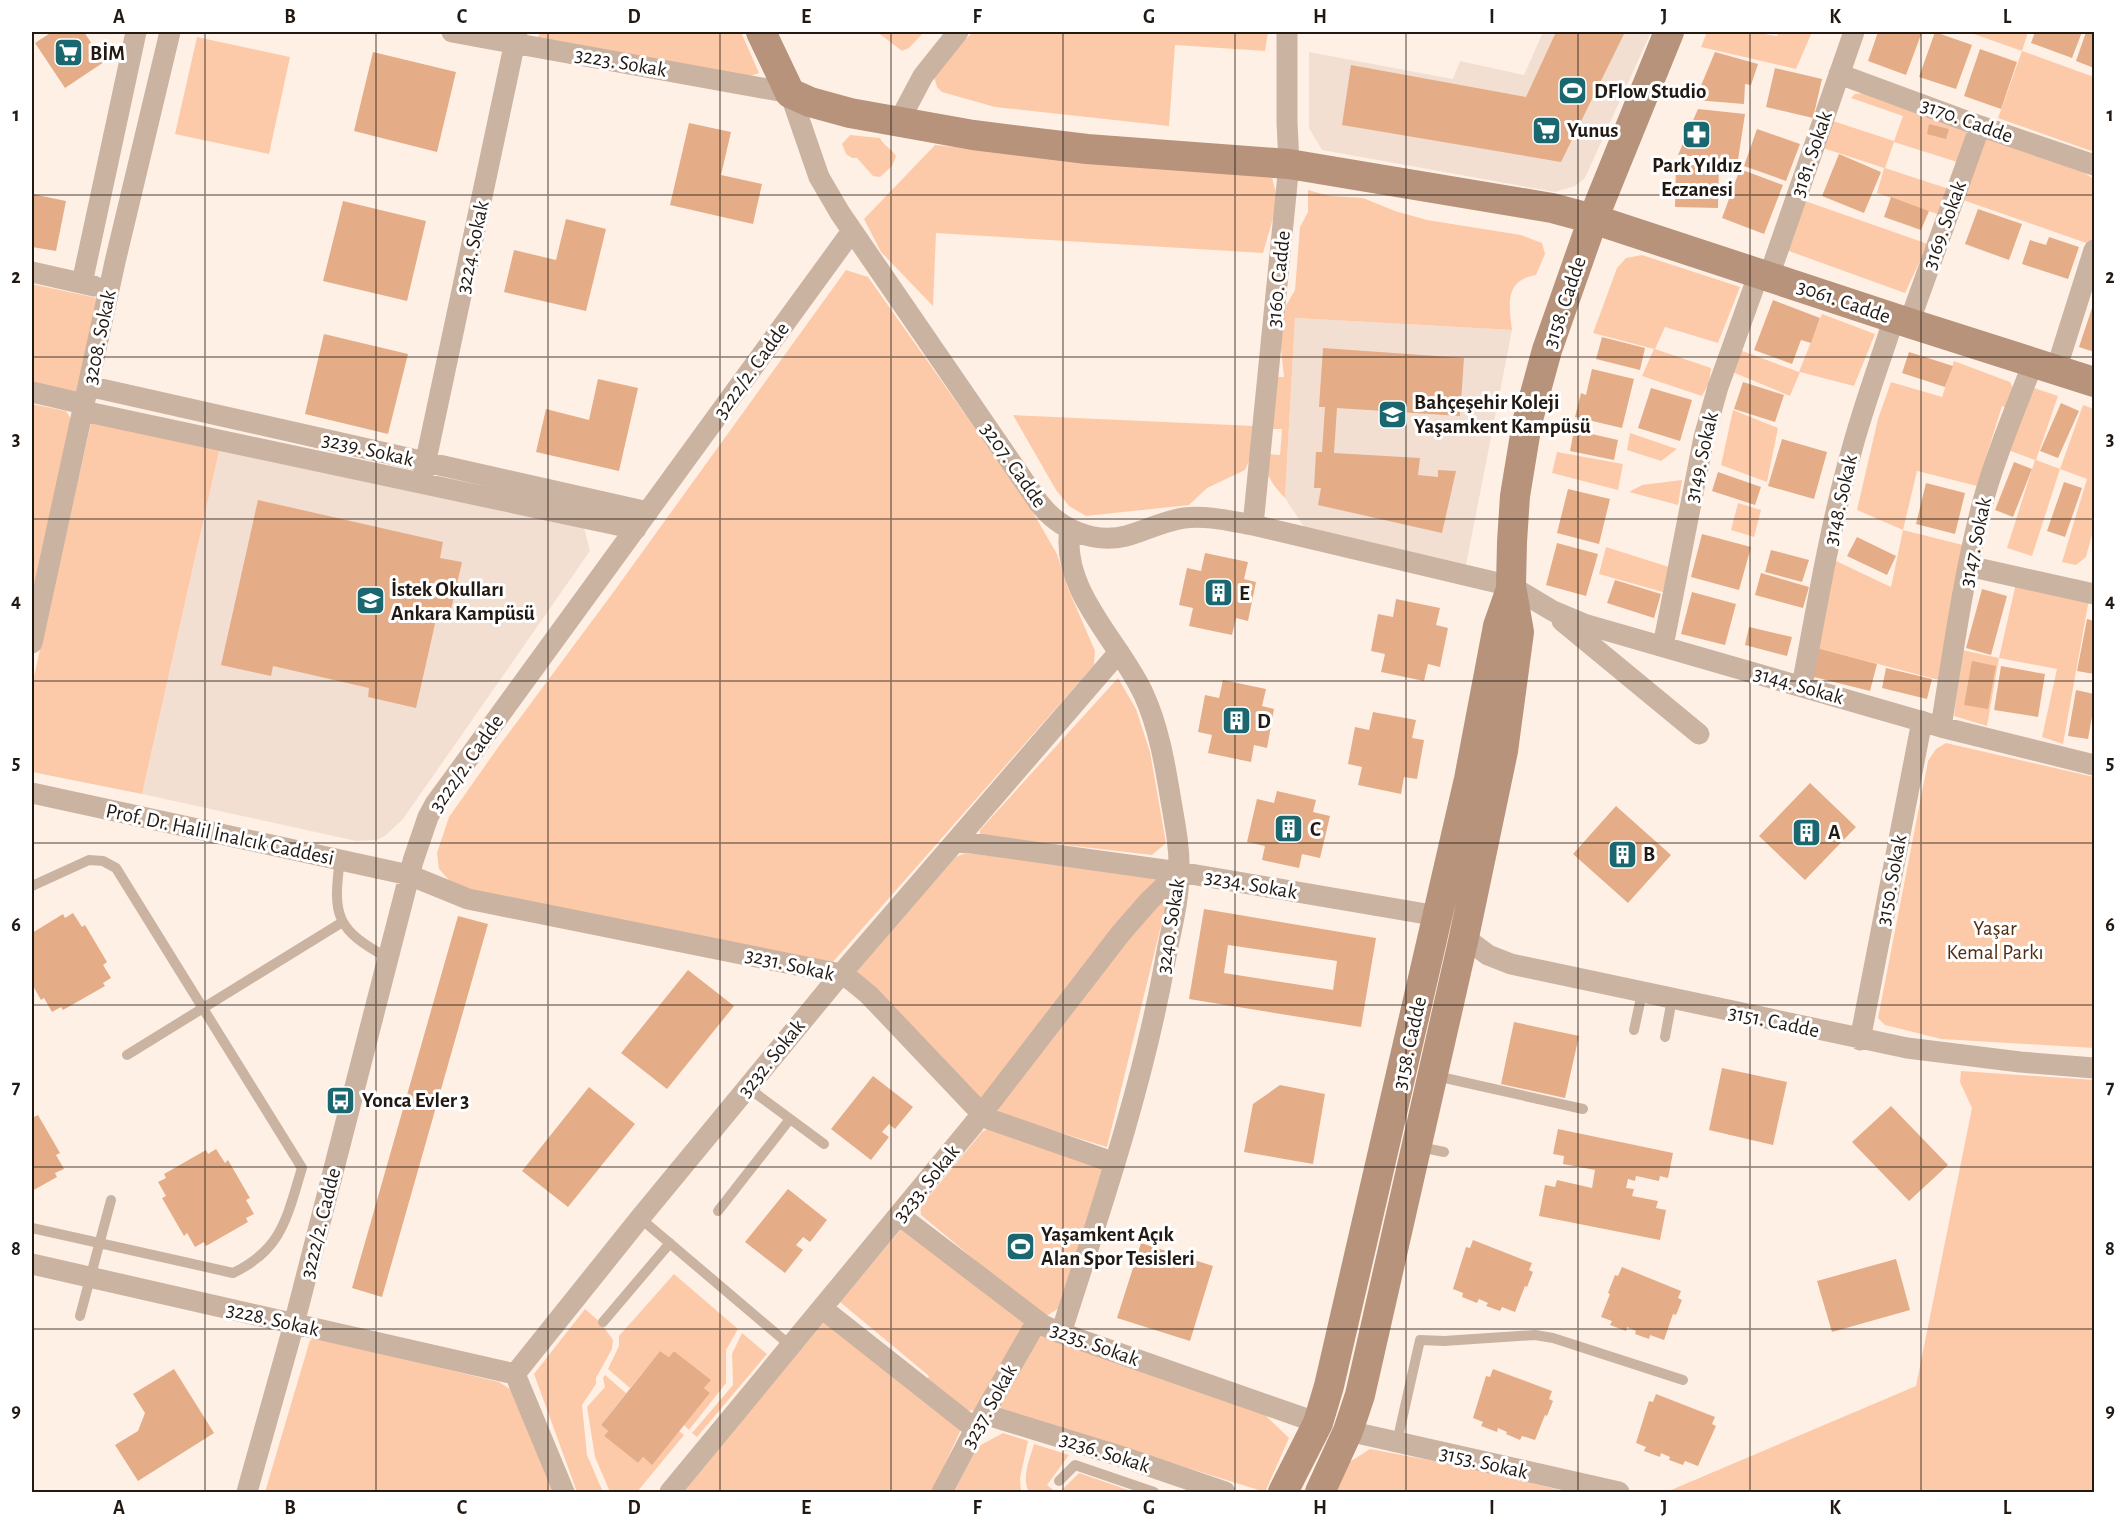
<svg xmlns="http://www.w3.org/2000/svg" width="2126" height="1524" viewBox="0 0 2126 1524" font-family="'Alegreya Sans',sans-serif">
<style>
.built{fill:#f2dfd2}
.green{fill:#fdcaa9}
.building{fill:#e4ad88;fill-rule:evenodd}
.lines{fill:none;stroke-linecap:round;stroke-linejoin:round}
.lane{stroke:#cbb3a2;stroke-width:10}
.street{stroke:#cbb3a2;stroke-width:21}
.secondary{stroke:#b7937b;stroke-width:30}
.grid{fill:none;stroke:#221913;stroke-width:1.5;stroke-opacity:0.55}
.labels{text-anchor:middle;stroke-width:6;stroke-linejoin:round;paint-order:stroke}
.poi-label{font-size:21px;font-weight:bold;fill:#221913;stroke:#fff;text-anchor:start}
.street-label{font-size:21px;fill:#221913;stroke:#fff}
.park-label{font-size:21px;fill:#512d11;stroke:#fff}
.neatline{fill:none;stroke:#221913;stroke-width:2}
.grid-label{font-size:20px;text-anchor:middle;font-weight:bold;fill:#221913}
</style>
<rect width="100%" height="100%" fill="#fff0e6"/>
<path class="built" d="M1543,32h108l-66,146 -10,8 -20,6 -233,-42 -13,-22v-76l144,27 7,-18 64,14z
M1295,318l217,12 -46,235 -162,-38 -19,-29z
M220,447l363,77 7,27 -187,268 -17,16 -9,5 -21,1 -214,-47z"/>
<path class="green" d="M541,32h200l18,41 -12,4 -210,-39z
M877,32h47l-15,16 -7,3z
M973,32h295l-3,19 -90,-6 -6,81 -174,-19 -53,-15 -5,-5 -3,-10 9,-17z
M1707,32h45l25,4 2,-4h33l-16,37 -95,-22z
M1972,32h56l-6,19 72,26v75l-96,-34 24,-67 -51,-18z
M197,37l93,20 -21,97 -94,-20z
M1865,93l101,38 2,3 -11,28 -63,-20 -9,26 64,21 -9,26 -63,-22 7,-25 -61,-20 10,-27 61,20 9,-25 -52,-18 4,-4z
M850,135l30,3c3,7 12,11 16,18l-4,10 -12,11 -7,-1 -16,-18h-5l-6,-4 -4,-10z
M1989,139l88,29 17,11v55l-2,11 -129,-45 21,-60z
M935,145l337,32 6,24 -15,52 -327,-20 -3,73 -52,-54 -17,-33z
M1308,190l22,6 33,2 32,13 32,9 94,15 21,8 3,11 -9,21c-32,5 -27,30 -24,55l-217,-12 -10,180c-14,-15 -20,-23 -20,-44l15,1 2,-26h-15l6,-52h11l-5,-46 1,-15 15,-26 5,-63 8,-15z
M1805,201l123,43 -23,49 -119,-43z
M1642,255l98,32 -22,56 -53,-16 -10,22 56,19 -2,15 -7,13 -60,-20 12,-27 -61,-16 24,-65 9,-10z
M846,270l22,7 159,225 30,52 10,32 28,65 -1,14 -262,298 -374,-73 -19,-21 -2,-16 12,-36 50,-71 113,-152z
M32,284l65,14 -19,97 -46,-10z
M1822,314l53,20 -21,52 -54,-14 -10,24 -60,-25 7,-22 62,23z
M1954,361l56,21 3,6 -5,20 -6,-2 -25,80 -60,-15 -14,59 60,15 -24,135 -122,-32 17,-88 57,27 12,-57 -46,-20 21,-91 13,-37 51,15z
M2031,387l27,9 -22,64 24,9 23,-64 11,4v118l-8,30 -10,8 -14,-3 25,-83 -27,-10 -28,87 -25,-8 28,-88 -27,-10z
M32,404l34,7 5,8 -39,186z
M1733,410l45,18 -11,54 -46,-17z
M1013,415l241,11 -5,35 -4,9 -38,18 -18,17 -103,11 -17,-10 -13,-16z
M91,423l129,24 -78,347 -110,-22v-87z
M1630,433l47,16 -16,12 -34,-11z
M1557,452l66,12 -5,26 -66,-17z
M1682,480l-4,25 -49,-13 13,-7z
M1738,503l23,7 -7,27 -23,-7z
M1606,547l63,20 -6,25 -64,-18z
M2016,583l73,16 -26,145 -21,-7 15,-68 -58,-11 -12,68 -33,-10 8,-66 37,8z
M1118,678l18,31 14,43 16,91 -14,12 -172,-20v-5z
M1946,743l148,34v271l-153,-9 -56,-14 -7,-7 50,-257 8,-12z
M965,853l200,23 4,17 -62,254 -107,-33 -4,-7 -18,-6 -123,-130 101,-114z
M1961,1071l133,9v412h-423v-2l245,-104 56,-278 -12,-26z
M987,1129l114,36 2,6 -44,137 -11,7 -4,-1 -21,-14 -102,-85 -1,-8 62,-75z
M903,1227l122,95 -51,88 -8,1 -39,-31 2,-4 -89,-74z
M674,1274l64,55 -12,21v33l-37,47 -5,-5 26,-32 -6,-5 6,-8 -36,-29 -5,6 -9,-6 -30,37 -22,-19 11,-23v-10z
M585,1309l16,14 12,17 -1,9 -16,29v6l-14,21 5,50 16,37h-26l-43,-118z
M826,1320l136,107 -30,65h-251z
M742,1333l25,21 -70,83 -5,-4 41,-48 -1,-31z
M1040,1335l223,78 26,25 -24,54 -263,-82 -2,-5z
M317,1338l182,44 16,10 40,100h-290l45,-152z
M605,1375l21,18 -25,32 7,6 -4,5 34,27 5,-6 8,7 28,-33 5,4 -47,57h-27l-15,-35 -8,-50 18,-20 -2,-9z
M1003,1433l25,8 -8,37 1,14h-67l23,-45z
M1034,1444l35,11 -22,30 9,7h-27c-8,-14 1,-34 5,-48z
M1370,1449l69,13 130,30h-237l16,-29z
M1079,1473l55,19h-74z"/>
<path class="building" d="M52,32h32l20,30 -39,26 -30,-45z
M1556,32h69l-64,130 -219,-37 9,-60 175,32z
M1878,32h44l-16,43 -38,-14z
M1935,32l37,13 -16,44 -37,-12z
M2035,32h47l-10,26 -41,-15z
M2086,32h8v36l-18,-7z
M1980,49l37,13 -16,47 -37,-13z
M373,52l83,20 -19,80 -83,-21z
M1715,52l43,12 -7,21 -6,-1 -1,20 -49,-4z
M1775,68l47,11 -9,39 -47,-11z
M1698,109l47,5 -7,46 -60,-5z
M689,123l42,9 -10,43 41,9 -9,40 -83,-19z
M1929,124l20,5 -3,10 -19,-5z
M1757,129l43,15 -14,37 -42,-15z
M1839,154l42,18 -17,41 -42,-17z
M1676,165h43l-1,43 -43,-1z
M1740,169l43,16 -19,49 -42,-16z
M32,194l34,7 -10,50 -24,-4z
M1891,197l38,14 -8,19 -37,-13z
M343,201l83,20 -19,80 -84,-20z
M1978,209l44,15 -13,36 -44,-16z
M566,219l40,10 -20,82 -82,-19 10,-42 42,10z
M2049,237l30,10 -11,32 -46,-15 8,-24 16,5z
M1773,300l47,18 -9,25 -10,-3 -9,24 -38,-14z
M2094,302v50l-15,-5z
M324,334l84,20 -20,80 -83,-20z
M1602,337l43,11 -5,22 -44,-11z
M1323,348l141,10 -4,58 -123,-8 -3,45 86,5 -2,17 20,2v-7l18,1 -14,62 -124,-28 3,-17h-7l2,-36h6l3,-45h-6z
M1909,352l44,14 -8,21 -43,-14z
M1592,369l42,10 -12,49 -47,-11 6,-24 5,2z
M598,379l40,9 -19,83 -83,-19 10,-43 43,11z
M1743,382l41,13 -9,27 -41,-13z
M1651,388l41,12 -12,41 -42,-13z
M2061,403l18,8 -21,47 -18,-7z
M1574,430l44,10 -4,20 -44,-9z
M1782,439l45,13 -13,47 -46,-13z
M2014,462l18,7 -19,48 -18,-7z
M1718,472l43,15 -6,18 -43,-14z
M2064,482l18,6 -17,49 -18,-6z
M1926,483l39,10 -10,41 -39,-10z
M1568,489l42,10 -11,45 -42,-11z
M258,500l185,42 -3,16 22,4 -13,56 -12,-3 -21,93 -48,-11 1,-9 -96,-22 -2,10 -50,-11z
M1702,534l49,13 -12,43 -48,-13z
M1857,537l39,19 -9,19 -40,-19z
M1557,543l41,11 -12,42 -40,-11z
M1771,550l38,10 -7,22 -37,-10z
M1205,553l43,9 -4,17 12,3 -8,39 -12,-3 -4,17 -43,-9 4,-18 -14,-3 8,-37 14,3z
M1761,573l48,14 -6,21 -48,-13z
M1615,580l46,14 -7,24 -47,-15z
M1982,589l25,7 -16,59 -25,-7z
M1692,592l44,12 -11,41 -44,-11z
M1396,599l44,9 -4,17 12,3 -8,39 -12,-3 -4,17 -43,-9 4,-18 -14,-3 7,-37 15,3z
M2087,619l7,2v53l-17,-3z
M1749,627l43,10 -5,19 -42,-11z
M1817,648l60,16 -7,27 -60,-15z
M1972,661l24,5 -8,43 -24,-4z
M2001,666l44,8 -7,43 -44,-7z
M1886,668l46,11 -5,20 -45,-11z
M1223,680l43,9 -4,17 12,3 -7,39 -13,-3 -3,17 -43,-9 4,-18 -14,-3 7,-37 14,3z
M2076,690l18,4v12l-6,33 -20,-3z
M1373,712l43,8 -4,18 12,2 -7,39 -13,-2 -3,17 -43,-9 4,-18 -14,-3 7,-37 14,3z
M1810,783l46,44 -51,53 -46,-44z
M1277,791l39,9 -3,12 17,4 -10,42 -18,-4 -3,14 -37,-8 3,-14 -18,-4 10,-43 17,4z
M1616,806l55,49 -43,48 -55,-49z
M1204,909l172,29 -15,89 -172,-28zM1228,945l109,16 -4,29 -109,-17z
M73,913l9,14 3,-2 22,37 -4,3 8,13 -8,5 2,3 -42,24 -2,-3 -9,5 -8,-14 -3,2 -9,-16v-51l31,-19 2,4z
M458,916l30,8 -106,373 -30,-9z
M688,970l46,36 -67,83 -46,-36z
M1514,1022l65,14 -14,62 -64,-14z
M1722,1068l65,14 -14,63 -64,-15z
M873,1076l40,31 -18,22 -6,-5 -7,8 7,5 -18,23 -40,-31z
M1280,1085l45,9 -12,70 -69,-12 9,-48z
M589,1087l46,37 -67,83 -46,-36z
M1891,1106l57,59 -39,36 -57,-59z
M32,1113l2,4 4,-2 22,38 -4,2 8,14 -9,4 2,4 -25,14z
M1558,1129l115,24 -5,25 -8,-2 -1,5 -23,-5 -1,5 -7,-2 -2,9 8,1 -2,7 26,5 -2,7 10,2 -6,30 -121,-24 6,-31 10,2 2,-7 35,8 3,-18 -32,-6 1,-8 -11,-2z
M216,1149l9,14 3,-3 22,38 -4,2 8,14 -8,4 2,4 -42,24 -2,-4 -9,5 -8,-14 -3,3 -22,-38 4,-2 -8,-14 8,-4 -2,-4 42,-24 2,4z
M788,1189l39,31 -17,22 -7,-5 -7,8 7,5 -18,23 -40,-31z
M1473,1240l59,23 -3,7 4,2 -6,15 -2,-1 -10,26 -13,-5 -2,4 -14,-5 2,-3 -9,-4 -2,4 -15,-6 1,-4 -10,-4 13,-42 4,1z
M1141,1243l72,23 -23,75 -73,-23z
M1896,1259l14,51 -78,22 -15,-51z
M1622,1267l59,24 -3,7 4,2 -6,15 -3,-1 -9,26 -14,-5 -1,4 -14,-5 1,-3 -9,-4 -1,4 -16,-6 2,-4 -11,-4 9,-23 -2,-1 7,-18 3,1z
M660,1351l9,6 5,-6 37,29 -7,8 6,5 -58,72 -9,-8 -5,6 -34,-27 4,-5 -7,-6z
M174,1369l40,64 -76,48 -23,-36 23,-14 7,-18 -12,-19z
M1493,1369l59,22 -3,8 4,2 -6,15 -2,-1 -10,25 -13,-4 -2,4 -14,-6 1,-2 -9,-4 -1,4 -16,-6 2,-4 -10,-4 13,-42 4,1z
M1656,1394l59,23 -3,7 4,2 -18,40 -13,-5 -2,4 -14,-5 1,-3 -9,-4 -1,4 -16,-6 2,-4 -10,-4 13,-42 4,1z"/>
<g class="lines">
<path class="lane" d="M340,860c-8,57 -3,70 48,98
M32,886l57,-26 14,1 13,7 186,300c-15,48 -19,81 -69,105l-201,-45
M1634,1030l8,-37
M1665,1037l7,-38
M127,1055l214,-132
M1436,1076l147,33
M747,1087l77,57
M1420,1147l24,5
M718,1211l72,-92
M640,1218l152,129
M80,1316l31,-116
M603,1322l67,-79
M1397,1442l23,-102 24,1 91,-6 18,3 130,42
M1059,1481l16,-16 79,27"/>
<path class="street" d="M452,32l338,61 29,84 21,36 199,290c20,26 54,41 87,33 19,-5 37,-15 58,-18 23,-3 46,3 69,7l258,61 42,25 31,13 357,103 153,38
M1839,74l141,52 114,39
M898,123l25,-47 35,-44
M32,272l62,14
M1769,276l85,-244
M82,283l54,-251
M1909,323l71,-197
M2056,370l38,-120
M88,386l560,126
M32,392l52,12
M83,411l553,118
M423,474l94,-442
M1253,525l36,-361 -2,-42v-90
M1968,566l126,28
M1562,621l137,113
M32,643l83,-381 55,-230
M1663,646l41,-209 14,-50 41,-114
M1802,686c15,-80 28,-160 50,-237 12,-44 28,-87 42,-131
M1941,727c12,-74 22,-149 41,-222 13,-48 33,-95 51,-142
M32,793l377,82 59,24 373,75 11,7 17,14 113,119 7,5 126,44
M957,841l222,31 259,44
M1464,937l24,18 23,9 396,84 113,14 74,6
M1860,1040l62,-319
M899,1215l144,110 15,7 260,91
M32,1264l483,110
M823,1309l152,120
M1061,1333c39,-122 81,-244 104,-371 5,-29 14,-60 14,-89 1,-24 -4,-49 -8,-72 -6,-36 -12,-73 -27,-106 -23,-52 -84,-104 -74,-166
M984,1414l136,42 105,36
M1348,1431l271,61
M247,1492l47,-168 119,-463 15,-44 7,-13 417,-573
M564,1492l-49,-118 125,-156 201,-244 278,-322
M670,1492l303,-367 148,-192 28,-32 30,-29
M942,1492l33,-63 62,-108"/>
<path class="secondary" d="M761,32l29,61 20,9 40,11 123,22 114,14 202,15 263,44 41,11 316,104 185,59
M1283,1492l35,-69 11,-37 140,-607 29,-153 12,-34
M1320,1492l28,-61 12,-36 104,-458 39,-186 16,-119 -8,-46 1,-44 3,-46 12,-73 20,-73 46,-131 76,-187"/>
</g>
<path class="grid" d="M205,32v1460M376,32v1460M548,32v1460M720,32v1460M891,32v1460M1063,32v1460M1235,32v1460M1406,32v1460M1578,32v1460M1750,32v1460M1921,32v1460M32,195h2062M32,357h2062M32,519h2062M32,681h2062M32,843h2062M32,1005h2062M32,1167h2062M32,1329h2062"/>
<defs>
<symbol id="supermarket-square" viewBox="-11 -11 22 22"><rect x="-9" y="-9" width="18" height="18" rx="4" fill="#1a676f" stroke="#fff"/><path d="M-6-5.5h2.5l.6 2H6L4.5 2H-2.5L-4.4-4H-6ZM-1.5 3.2a1.3 1.3 0 1 0 .1 0ZM3 3.2a1.3 1.3 0 1 0 .1 0Z" fill="#fff"/></symbol>
<symbol id="stadium-square" viewBox="-11 -11 22 22"><rect x="-9" y="-9" width="18" height="18" rx="4" fill="#1a676f" stroke="#fff"/><path d="M0-5a6.5 5 0 1 0 0 10a6.5 5 0 1 0 0-10ZM-3.5-1.8h7v3.6h-7Z" fill="#fff"/></symbol>
<symbol id="pharmacy-square" viewBox="-11 -11 22 22"><rect x="-9" y="-9" width="18" height="18" rx="4" fill="#1a676f" stroke="#fff"/><path d="M-2-6h4v4h4v4h-4v4h-4v-4h-4v-4h4Z" fill="#fff"/></symbol>
<symbol id="school-square" viewBox="-11 -11 22 22"><rect x="-9" y="-9" width="18" height="18" rx="4" fill="#1a676f" stroke="#fff"/><path d="M0-5L7-2L0 1L-7-2ZM-4 1L0 2.5L4 1V4Q0 6-4 4Z" fill="#fff"/></symbol>
<symbol id="building-square" viewBox="-11 -11 22 22"><rect x="-9" y="-9" width="18" height="18" rx="4" fill="#1a676f" stroke="#fff"/><path d="M-4-6H4V6H1V3H-1V6H-4ZM-2.5-4.3h1.7v1.8h-1.7ZM.8-4.3h1.7v1.8H.8ZM-2.5-1h1.7V.8h-1.7ZM.8-1h1.7V.8H.8Z" fill="#fff"/></symbol>
<symbol id="bus-square" viewBox="-11 -11 22 22"><rect x="-9" y="-9" width="18" height="18" rx="4" fill="#1a676f" stroke="#fff"/><path d="M-5-6H5V4H4V6H2V4H-2V6H-4V4H-5ZM-3.5-4V0h7V-4ZM-3.5 1.2v1.5H-2V1.2ZM2 1.2v1.5H3.5V1.2Z" fill="#fff"/></symbol>
</defs>
<g fill-rule="evenodd">
<use href="#supermarket-square" x="52" y="36" width="33" height="33"/>
<use href="#stadium-square" x="1556" y="74" width="33" height="33"/>
<use href="#supermarket-square" x="1530" y="114" width="33" height="33"/>
<use href="#pharmacy-square" x="1680" y="118" width="33" height="33"/>
<use href="#school-square" x="1376" y="398" width="33" height="33"/>
<use href="#building-square" x="1202" y="576" width="33" height="33"/>
<use href="#school-square" x="354" y="584" width="33" height="33"/>
<use href="#building-square" x="1220" y="704" width="33" height="33"/>
<use href="#building-square" x="1272" y="812" width="33" height="33"/>
<use href="#building-square" x="1790" y="816" width="33" height="33"/>
<use href="#building-square" x="1606" y="838" width="33" height="33"/>
<use href="#bus-square" x="324" y="1084" width="33" height="33"/>
<use href="#stadium-square" x="1004" y="1230" width="33" height="33"/>
</g>
<g class="labels">
<g class="poi-label">
<text x="90" y="60">BİM</text>
<text x="1594" y="98">DFlow Studio</text>
<text x="1567" y="137">Yunus</text>
<text x="1697" y="172" text-anchor="middle">Park Yıldız<tspan x="1697" dy="24">Eczanesi</tspan></text>
<text x="1414" y="409">Bahçeşehir Koleji<tspan x="1414" dy="24">Yaşamkent Kampüsü</tspan></text>
<text x="391" y="596">İstek Okulları<tspan x="391" dy="24">Ankara Kampüsü</tspan></text>
<text x="1239" y="600">E</text>
<text x="1257" y="728">D</text>
<text x="1310" y="836">C</text>
<text x="1828" y="839">A</text>
<text x="1643" y="861">B</text>
<text x="362" y="1107">Yonca Evler 3</text>
<text x="1041" y="1241">Yaşamkent Açık<tspan x="1041" dy="24">Alan Spor Tesisleri</tspan></text>
</g>
<g class="street-label">
<text transform="translate(621 62) rotate(10)" y="7">3223. Sokak</text>
<text transform="translate(1967 120) rotate(20)" y="7">3170. Cadde</text>
<text transform="translate(1811 154) rotate(-71)" y="7">3181. Sokak</text>
<text transform="translate(1944 225) rotate(-70)" y="7">3169. Sokak</text>
<text transform="translate(472 247) rotate(-78)" y="7">3224. Sokak</text>
<text transform="translate(1278 279) rotate(-84)" y="7">3160. Cadde</text>
<text transform="translate(1844 301) rotate(19)" y="7">3061. Cadde</text>
<text transform="translate(1564 302) rotate(-71)" y="7">3158. Cadde</text>
<text transform="translate(99 337) rotate(-78)" y="7">3208. Sokak</text>
<text transform="translate(751 370) rotate(-54)" y="7">3222/2. Cadde</text>
<text transform="translate(368 449) rotate(13)" y="7">3239. Sokak</text>
<text transform="translate(1701 457) rotate(-77)" y="7">3149. Sokak</text>
<text transform="translate(1014 465) rotate(55)" y="7">3207. Cadde</text>
<text transform="translate(1840 500) rotate(-77)" y="7">3148. Sokak</text>
<text transform="translate(1975 542) rotate(-78)" y="7">3147. Sokak</text>
<text transform="translate(1799 685) rotate(16)" y="7">3144. Sokak</text>
<text transform="translate(466 763) rotate(-55)" y="7">3222/2. Cadde</text>
<text transform="translate(220 834) rotate(12)" y="7">Prof. Dr. Halil İnalcık Caddesi</text>
<text transform="translate(1891 880) rotate(-79)" y="7">3150. Sokak</text>
<text transform="translate(1251 884) rotate(10)" y="7">3234. Sokak</text>
<text transform="translate(1170 926) rotate(-81)" y="7">3240. Sokak</text>
<text transform="translate(790 964) rotate(13)" y="7">3231. Sokak</text>
<text transform="translate(1774 1021) rotate(12)" y="7">3151. Cadde</text>
<text transform="translate(1409 1043) rotate(-77)" y="7">3158. Cadde</text>
<text transform="translate(771 1058) rotate(-51)" y="7">3232. Sokak</text>
<text transform="translate(926 1183) rotate(-51)" y="7">3233. Sokak</text>
<text transform="translate(320 1223) rotate(-76)" y="7">3222/2. Cadde</text>
<text transform="translate(273 1319) rotate(13)" y="7">3228. Sokak</text>
<text transform="translate(1095 1344) rotate(20)" y="7">3235. Sokak</text>
<text transform="translate(989 1406) rotate(-61)" y="7">3237. Sokak</text>
<text transform="translate(1105 1452) rotate(18)" y="7">3236. Sokak</text>
<text transform="translate(1484 1462) rotate(13)" y="7">3153. Sokak</text>
</g>
<g class="park-label">
<text x="1995" y="935">Yaşar<tspan x="1995" dy="24">Kemal Parkı</tspan></text>
</g>
</g>
<rect width="2126" height="1524" fill="none" stroke="#ffffff" stroke-width="66"/>
<rect x="33" y="33" width="2060" height="1458" class="neatline"/>
<g class="grid-label">
<text x="119" y="23">A</text>
<text x="290" y="23">B</text>
<text x="462" y="23">C</text>
<text x="634" y="23">D</text>
<text x="806" y="23">E</text>
<text x="977" y="23">F</text>
<text x="1149" y="23">G</text>
<text x="1320" y="23">H</text>
<text x="1492" y="23">I</text>
<text x="1664" y="23">J</text>
<text x="1835" y="23">K</text>
<text x="2007" y="23">L</text>
<text x="16" y="121">1</text>
<text x="2110" y="121">1</text>
<text x="16" y="283">2</text>
<text x="2110" y="283">2</text>
<text x="16" y="445">3</text>
<text x="2110" y="445">3</text>
<text x="16" y="607">4</text>
<text x="2110" y="607">4</text>
<text x="16" y="769">5</text>
<text x="2110" y="769">5</text>
<text x="16" y="931">6</text>
<text x="2110" y="931">6</text>
<text x="16" y="1093">7</text>
<text x="2110" y="1093">7</text>
<text x="16" y="1255">8</text>
<text x="2110" y="1255">8</text>
<text x="16" y="1417">9</text>
<text x="2110" y="1417">9</text>
<text x="119" y="1514">A</text>
<text x="290" y="1514">B</text>
<text x="462" y="1514">C</text>
<text x="634" y="1514">D</text>
<text x="806" y="1514">E</text>
<text x="977" y="1514">F</text>
<text x="1149" y="1514">G</text>
<text x="1320" y="1514">H</text>
<text x="1492" y="1514">I</text>
<text x="1664" y="1514">J</text>
<text x="1835" y="1514">K</text>
<text x="2007" y="1514">L</text>
</g>
</svg>
